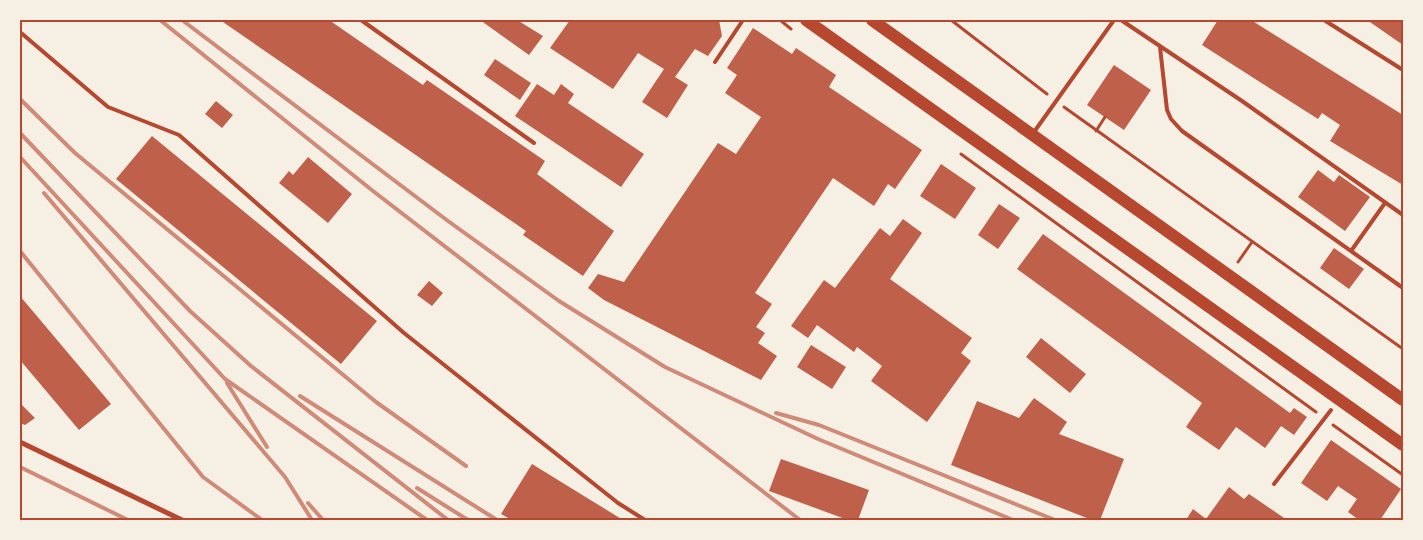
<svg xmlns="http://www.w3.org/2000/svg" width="1423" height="540" viewBox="0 0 1423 540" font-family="'Exo 2',sans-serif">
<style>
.building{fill:#bf614a}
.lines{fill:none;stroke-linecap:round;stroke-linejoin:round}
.path{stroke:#b5482f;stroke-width:3}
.service{stroke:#b5482f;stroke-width:4}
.minor{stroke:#b5482f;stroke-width:5}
.primary{stroke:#b5482f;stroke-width:12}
.rail{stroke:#cf8b77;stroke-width:4}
.neatline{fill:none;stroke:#b5482f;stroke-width:2}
</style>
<rect width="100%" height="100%" fill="#f6efe4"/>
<path class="building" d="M220,20h109l94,65 4,-5 118,81 -8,13 77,57 -31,45 -60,-41 3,-4z
M480,20h37l26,16 -14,19z
M570,20h149l3,16 -14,20 -13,-7 -20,28 13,8 -21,33 -25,-16 22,-33 -26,-16 -25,36 -63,-41z
M1218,20h33l152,95v70l-73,-44 10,-16 -18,-12 -4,6 -116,-74z
M1367,20h36v25z
M753,28l39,26 4,-6 40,27 -7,12 93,63 -27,39 -7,-5 -14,22 -41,-28 -78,115 17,11 -16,23 9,6 -7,10 19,13 -16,24 -157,-80 -16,-12 10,-14 26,8 94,-139 18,11 25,-37 -36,-24 12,-18 -10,-7z
M495,59l36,24 -11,17 -36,-25z
M1114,65l37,25 -27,40 -37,-25z
M537,84l17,11 7,-11 13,10 -6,9 76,51 -23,33 -106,-71z
M216,101l17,14 -11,13 -17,-14z
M152,136l225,185 -36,43 -225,-185z
M308,157l44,37 -24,29 -49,-40 10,-12 4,4z
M941,164l35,24 -21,31 -35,-23z
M1318,170l16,12 5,-7 31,22 -25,34 -47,-34z
M999,204l21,14 -22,31 -20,-14z
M903,219l19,14 -32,46 82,59 -11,15 10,8 -44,61 -56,-41 11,-15 -25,-19 -3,5 -37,-27 -9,13 -17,-12 33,-46 11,8 45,-60 10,8z
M1043,234l247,179 4,-5 13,9 -13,18 -13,-9 -16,22 -29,-21 -17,23 -33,-23 16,-24 -185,-134z
M1334,248l30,21 -15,20 -29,-21z
M429,281l14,12 -11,13 -15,-11z
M20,296l91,108 -32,26 -59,-70z
M1041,338l45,36 -16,19 -44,-36z
M811,345l35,22 -14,22 -35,-22z
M1034,398l33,24 -8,12 65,25 -24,61h-8l-141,-55 26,-64 42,17z
M20,403l15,15 -10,7 -5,-2z
M1331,440l70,49 -21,31h-21l-11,-8 9,-13 -19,-13 -11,15 -26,-18z
M781,459l88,31 -11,30h-10l-79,-29z
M532,464l91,56h-111l-11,-6z
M1229,487l15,12 5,-5 38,26h-101l7,-11 13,10z"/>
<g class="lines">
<path class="path" d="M780,20l11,9
M951,20l96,74
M1064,107l339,242
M1096,131l9,-14
M961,154l355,258
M1238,262l14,-20
M1333,425l70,50"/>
<path class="service" d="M361,20l173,123
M1121,20l121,81 161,114
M1324,20l79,50
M20,32l88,75 71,28 225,198 214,170 27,17
M1160,47l7,63 4,9 11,12 221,157
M715,62l28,-42
M1034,132l80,-112
M1351,251l34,-48
M1274,484l57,-74"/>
<path class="minor" d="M20,442l162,78"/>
<path class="primary" d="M806,20l597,425
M872,20l531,380"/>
<path class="rail" d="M160,20l213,171 427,329
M182,20l266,201 111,80 106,66 153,72 195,81
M20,99l55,54 301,249 90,64
M20,133l170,178 61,55 197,154
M20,157l205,222 202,141
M44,193l241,284 27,43
M20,251l183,226 59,43
M227,383l40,64
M300,396l197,124
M776,413l43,12 236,95
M20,467l108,53
M417,488l51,32
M308,503l15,17"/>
</g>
<rect width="1423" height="540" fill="none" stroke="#f6efe4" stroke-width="42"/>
<rect x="21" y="21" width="1381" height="498" class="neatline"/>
</svg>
